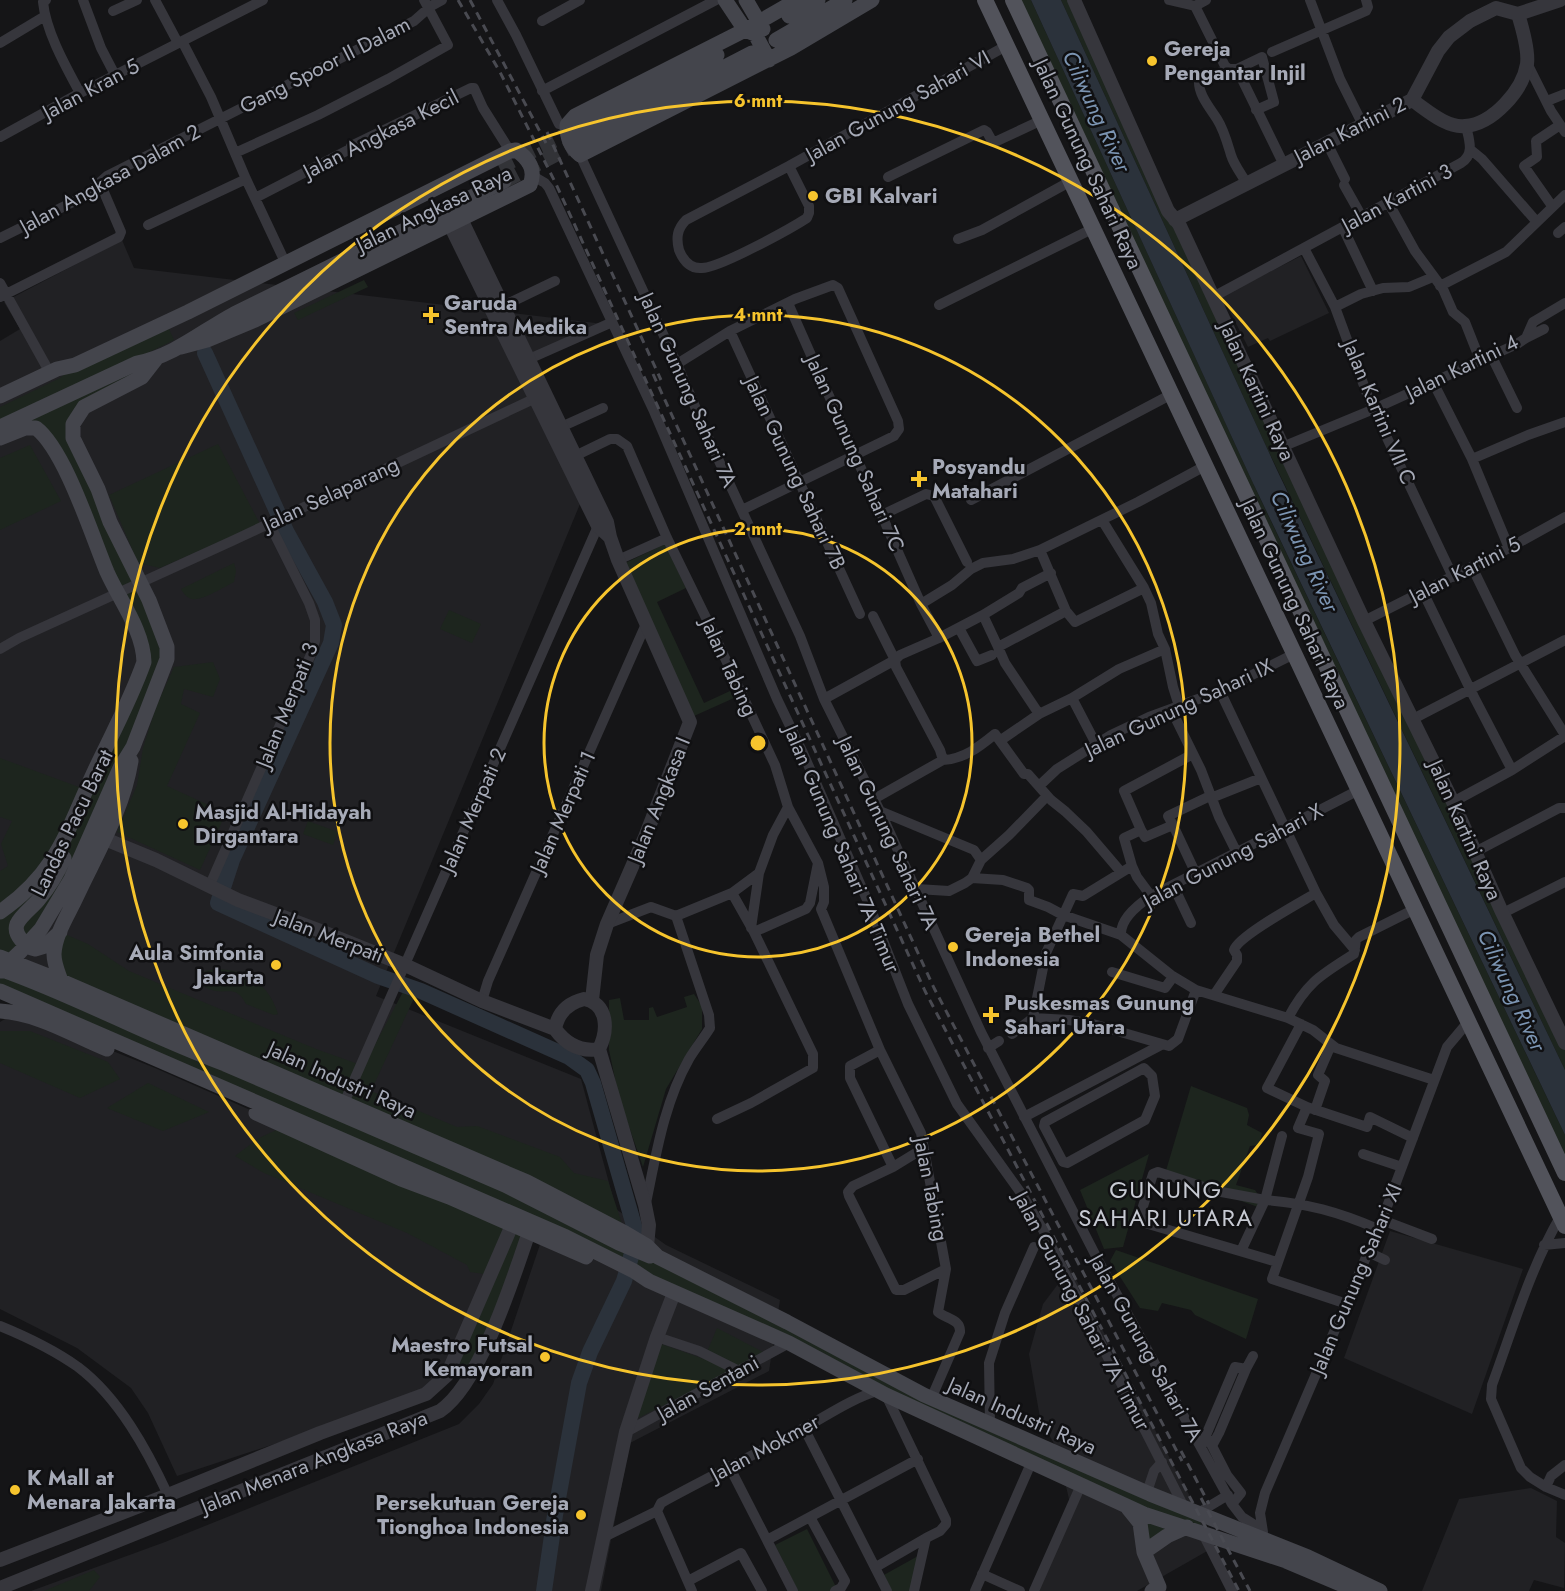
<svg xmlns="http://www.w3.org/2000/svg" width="1565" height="1591" viewBox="0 0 1565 1591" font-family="Jost,sans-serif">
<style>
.built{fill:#212124}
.green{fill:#1d251e}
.water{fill:#2b323b}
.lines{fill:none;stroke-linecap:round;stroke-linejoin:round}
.river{stroke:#2b323b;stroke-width:16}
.secondary-tunnel{stroke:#323337;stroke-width:15;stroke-dasharray:15 8;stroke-linecap:butt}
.minor{stroke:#36363c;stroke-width:10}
.tertiary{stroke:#36363c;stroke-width:14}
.secondary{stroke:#44454c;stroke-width:15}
.primary{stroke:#52535b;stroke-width:16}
.rail{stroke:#494a51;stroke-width:3;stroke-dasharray:8 6;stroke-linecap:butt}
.ring{fill:none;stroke:#f6c42d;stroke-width:3}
.poi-dot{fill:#f6c42d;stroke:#101012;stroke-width:2}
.labels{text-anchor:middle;stroke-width:5;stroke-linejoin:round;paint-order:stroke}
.poi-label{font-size:21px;font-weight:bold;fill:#a6aab7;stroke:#101012;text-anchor:start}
.street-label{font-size:21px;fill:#a6aab7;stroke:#101012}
.water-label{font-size:22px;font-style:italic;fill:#7c95b3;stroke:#101012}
.quarter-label{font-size:24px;letter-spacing:1.5px;fill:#c7cad3;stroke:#101012}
.centre{fill:#f6c42d;stroke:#101012;stroke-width:3}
.ring-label{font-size:18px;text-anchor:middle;font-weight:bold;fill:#f6c42d;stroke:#101012;stroke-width:5;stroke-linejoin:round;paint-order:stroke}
</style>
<rect width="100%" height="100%" fill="#151517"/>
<path class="built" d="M122,240l12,28 478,57 -77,36 57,114 -216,521 205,83 35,130 50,36 114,55 -11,71 -139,72 -29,148h-570l134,-49 294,-118 20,-20 14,-20 67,-199 -560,-214v-630l20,-12 -16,-27z
M1301,256l28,57 -59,28 -2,-3 -20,9 -26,-51z
M16,1012l139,56 357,157 -65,150 -21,19 -249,82 -29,-63 -17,-25 -54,-40 -77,-39v-287z
M1390,1231l133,38 -51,145 -128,-56z
M1070,1268l146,278 -79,45h-101l35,-83 -13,-57 -18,-33 -11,-64 14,-50z
M1531,1488l26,13 -1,36 9,6 -1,45 -30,-8 -5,11h-107l37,-92z"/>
<path class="green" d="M1013,0h18l228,496 306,639v39z
M1061,0h13l491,1043v27l-299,-624z
M364,280l4,7 -70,33 -4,-7z
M166,322l8,18 -91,45 73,-26 -52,36 -31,29 94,223 -90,218 -52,80 -25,12v-86l8,-5 -7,-22 11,-23 -12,-4v-59l87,32 57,-128 -102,-230 -42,6v-31l60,-29 15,-13z
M218,444l42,80 -100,44 -22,-5 -29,-68z
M30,445l31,56 -61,29v-72z
M665,544l21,44 -29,14 47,101 26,-12 4,7 -40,18 -71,-152z
M234,563l2,8 -2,11c-10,5 -32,19 -42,17 -5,-1 -9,-6 -11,-10z
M449,610l32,14 -9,19 -32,-14z
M213,662l7,17 -7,18 -29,-8 -3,15 19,9 -33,73 59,27 -26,57 -83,-38 20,-47 6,-37 13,-41 18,-40z
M308,821l30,11 -5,13 -30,-11z
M60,932l28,12 41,27 187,78 45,16 -11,27 56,-106 10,8 -45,97 86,36 20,-1 83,31 14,16 34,8 17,52 -564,-252z
M0,969l505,216 375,187 319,142 3,17 -15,-4 -43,25 -18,-47 -337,-162 -789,-354z
M215,969c31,0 54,15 63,45l-4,1 -28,-11c-9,-18 -17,-11 -30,-13 -6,-1 -14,-5 -20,-8l5,-11z
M694,994l8,12v23l-36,60 -23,78 -24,-69 -10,-48v-50l11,-2 4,22h25v-12l4,-1 4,10 30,-10 -3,-10z
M0,1031h30l78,31 12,17 -40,19 -80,-35z
M148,1083l61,29 -46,19 -56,-23z
M1191,1086l56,22 2,7 -2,10 15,8 -3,12 -9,1 -14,39 19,5 7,10 -4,7 -93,-33z
M285,1126l244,106 -63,150 -17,-8 42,-99 -21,-3 -3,-7 -60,-32 -143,-60 -29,-17 24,-18z
M1149,1154l-26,93 -19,2 -24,-59z
M1116,1250l142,49 -12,40 -51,-24 -4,-5 -29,-7 -4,8 -18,-3 -30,-47z
M717,1328l50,26 -131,65 25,-75 43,15z
M807,1529l30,60 -4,2h-35l-23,-46z
M918,1556l-8,35h-21l-7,-15z
M94,1570l6,7 -11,14h-45z"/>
<path class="water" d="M1031,0h30l216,470 288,600v65l-313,-654z"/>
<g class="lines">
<path class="river" d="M205,353l81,178 39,71 9,23 -3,18 -99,217 -14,43 160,73 43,15 148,66 18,13 6,13 44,153 -13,45 -34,71 -11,31 -24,132 -11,76"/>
<path class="secondary-tunnel" d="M499,167l75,-36
M504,181l76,-39"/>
<path class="minor" d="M46,0l-3,2c3,30 23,65 37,91
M83,0l18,48 14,27
M155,0l23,43
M497,0l19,35 43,89 8,1
M1169,0l26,6
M1310,0l30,79 23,46
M1195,6l30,60 4,3
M1195,6l11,-6
M113,11l24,-11
M542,21l38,-21
M182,41l29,56 35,82 39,83
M0,43l45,-27
M1272,52l94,-41 2,-4 -2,-7
M1527,63l24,48 14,21
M1237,69l47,96
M542,91l174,-91
M1547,101l18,-7
M0,137l80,-44 183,-93
M1327,143l18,36
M1471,150l11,9 54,62
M235,153l83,-38 70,-36 60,-34 -24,-45
M580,155l97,209 30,71 93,201 24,63 56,112 101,221 118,230 133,242 10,13 19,12
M789,166l20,40v7l-2,5c-17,11 -88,50 -105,50 -12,1 -19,-8 -23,-18 -3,-12 -2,-21 7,-30l103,-54 217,-120
M533,176l12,7 4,5 104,221 124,290 26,54 65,149 40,102 49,100 66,92 20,34 141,277
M888,177l96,-47 3,2 5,9h5l45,-21
M1247,184c-5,-9 -13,-19 -16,-29 -4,-13 -7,-25 -14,-36 -7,-11 -19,-25 -18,-38l30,-12h8l25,-12 12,45 -18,8
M1344,185l18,32
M255,198l97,-50 -1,-2 120,-58h3l9,20 27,43
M1388,202l27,49 28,38 10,23 12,10 15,38
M1552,206l-28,-40 13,-9 -1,-16 24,-16
M148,225l98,-46
M1343,228l30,63
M1558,233l7,-6
M0,238l83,-41 24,-21 307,-155 17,-15 11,-6
M958,239l24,-9 89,-49
M1304,248l31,59 35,95 83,175
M0,283l50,90
M1440,286l66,-34 59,-57
M0,297l119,-60 2,-5 -21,-49
M1213,297l248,-134c14,-9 8,-23 5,-37
M788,303l133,301 18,34 -39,17 -5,5 -71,39
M939,305l155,-77
M503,306l52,-25
M1335,307l26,-13 22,-6 26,-1 24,-10
M730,331l130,283
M1526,338l18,-9
M1491,355l26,53
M529,359l79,-35
M677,364l53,-33 65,-32 38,-14 5,3 60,133 1,8 -5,7 -152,74
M1433,382l39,77 37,89
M561,427l42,-19
M1282,447l92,-38 143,-65 9,-6 7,-16 32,-19
M575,456l35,-17h7l10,7 40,92 43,88 65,139 13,42 30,56 6,24v15l-3,7 59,141 41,83 25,136 -8,43c8,7 23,7 22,20l-29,67
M1472,459l56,-24 37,-13
M971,500l201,-106
M882,515l44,-21 8,2 33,66
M1102,520l42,68
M1040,550l26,61
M618,560l49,-22
M1472,567l43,88 50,80
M1423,592l51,105 38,73
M921,604l31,-19 19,-16 12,-6 30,-4 27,-9 98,-48 67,-36
M983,615l36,-22 3,-5 29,-15
M873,616l22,44 1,7 44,83 3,10 -69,39
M1364,621l145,-73 56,-31
M959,628l18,33 15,-6
M939,638l44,-23 15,32 68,-36 9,11 69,-34 7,15 7,31 7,15 8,38 6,19
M998,647l7,16 34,51
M0,649l19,-11 213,-97 308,-145
M1220,691l96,202 18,32 21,25
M1171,709l30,61 18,47 18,36
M1413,719l152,-79
M1001,740l38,-26 33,-16
M1096,744l-24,-46 47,-29 46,-20
M943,760c21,-1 36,-13 52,-26l29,40h4l23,26 15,12 20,19 35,41
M1039,786l18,-17 54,-34 38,-18 71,-26 74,-37
M1211,798l50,-20
M1453,802l59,-32 53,-34
M880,811l94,39 7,10
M1173,825l23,49
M1141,830l-17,-39 69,-37
M1475,852l84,-44h6
M1132,866l5,11 14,19
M972,878l31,2 24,8 2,2v10l19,7 15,8 58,20 50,40 25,15 92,28 25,12 23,18 98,32
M1173,885l18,38
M209,887l103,-235 3,-11v-21l-6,-17 -40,-80
M917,889l32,2 16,-8 7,-5 9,-18 28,-25 38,-39
M1503,913l62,-31
M607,924l44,-17 25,9 56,-23 27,-20 14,-38 15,-28
M751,928l8,-55
M754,932l52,-23 4,-6 8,-40
M1121,935c-1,-17 18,-31 30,-39l208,-106
M1112,972l53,16 8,-11
M1214,995l23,-34v-6l-3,-5c4,-14 67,-48 82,-57
M482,1001l6,-20 158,-357
M1033,1018l13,-65 27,-59 10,2 49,-30 -8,-28 17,-8 4,7 28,-12 -5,-9 42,-20
M1288,1018c19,-36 33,-43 66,-64l2,-14 3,-3 56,-28
M1301,1024l-34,64 40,19 -9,21 21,6 -11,43 -36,102 75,25
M1012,1034l21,-16 36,2 24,4 76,22 9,-7 18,-49
M988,1048l11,-7
M880,1050l-30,16v12l43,89
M1144,1068l8,8 3,20 -10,24 -78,43 -4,-1 -19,-36 1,-4z
M344,1103l254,-577 5,-2
M1307,1107l60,20 3,-10 43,21
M1315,1110l10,-29 -7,-6 13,-30
M1024,1117l137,-72
M717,1119l34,-16 62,-35v-14l-59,-122 -22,-39
M924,1148l-31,19 -40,19 -5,6 1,4 47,94h8l42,-21
M1363,1154l39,13
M646,1203c10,-48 18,-100 43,-144 6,-10 14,-20 21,-31l-1,-13 -33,-99
M1560,1217c-30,52 -47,111 -68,168l-1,14 30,69 9,9 16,10 19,8
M1382,1220l50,19
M1544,1245l21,-2
M1241,1251l24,-51c41,3 74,12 113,29
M1368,1252l17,8
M1277,1262l-132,-39 -5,-7 13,-42 5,-2 58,19 49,9 17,-64
M0,1326c27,11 54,24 78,41 41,31 69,83 90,128
M657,1337l42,14 40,20
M886,1395l60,125v4l-6,7 -14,7 -12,53
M990,1424l-1,-61 16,-50 29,-66
M804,1428l83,163
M626,1432l163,-89
M1209,1440l18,35 14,18 -9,11
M1212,1446l7,-13 27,-64
M1201,1447l34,-80 11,2 7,-13
M729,1466l64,125
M1546,1487l5,-11 14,-11
M1147,1492l7,-21 8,-9
M657,1511l4,-8c47,-26 95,-49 143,-75 24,-13 47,-29 73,-37
M657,1511l35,80
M1198,1513l30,-18
M810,1517l35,64 -4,7 -6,3
M1202,1532l30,59
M1263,1532l-3,-19 5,-20 117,-273 65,-173 21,-25
M604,1537l53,-26
M767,1540l151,-81
M876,1567l50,-29
M982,1574l38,17
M688,1581l53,-28 21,38
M975,1591l57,-130
M1034,1591l47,-106"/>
<path class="tertiary" d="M1074,0l94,211 11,13 185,397 89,181 48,108 64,133
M1412,100c15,10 34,28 53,26 28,-2 58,-36 62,-62 2,-14 -5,-37 -9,-50
M461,219l146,303 3,15 8,23 72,162 -45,115 -38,87 -10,31 -5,45
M1175,220l237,-120 26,-49 11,-14 21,-16 26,-13 22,6 42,-14
M450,225l148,301 12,11
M105,839l51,21 82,40 80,30 87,35 77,36 73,28
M584,999c25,5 24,32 15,50 -18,3 -33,-5 -44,-20 3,-17 13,-26 29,-30z
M599,1049l46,156 4,20 -2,21
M0,1560l168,-65 152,-62 106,-39 21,-19 65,-150
M0,1588l440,-177c40,-27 73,-132 89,-179
M592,1591l34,-159 31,-95 17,-44"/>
<path class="secondary" d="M725,0l20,30 10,4 14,26
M746,0l17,29
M797,0l-52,30 -170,86 -8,9c0,13 3,21 13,30l211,-107 81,-48
M789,16l29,-16
M776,40l69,-40
M574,131l143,-76
M580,142l172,-89
M0,396l57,-27 18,-4 113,-53 322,-161 6,-1c13,9 20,20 14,35l-275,135 -48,20 -26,7
M0,427l137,-64c37,-7 65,-32 97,-49 90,-44 180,-89 270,-133
M0,438l25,-10h11c29,22 56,108 71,144 13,29 36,58 37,90 -13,37 -32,72 -49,108 -28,60 -37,102 -95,142
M60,932l-15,14 -10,3c-9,-2 -22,-14 -18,-25 4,-9 16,-17 22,-25 10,-12 19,-27 25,-41
M0,957l61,24 466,201 98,51 22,13 11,11 129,65 137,73 226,99 158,63 72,34
M0,969c77,27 148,67 225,95l280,121 114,58 31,13
M0,971l20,-19 21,-23 30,-50 49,-111 13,-21 34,-88v-12l-18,-47 -39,-78 -12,-33 -25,-51v-14l11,-17 58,-30 14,-18
M61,981c-3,-9 -7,-17 -7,-27 1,-18 12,-36 20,-52 21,-46 49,-91 57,-141
M0,991l566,246 68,34 15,10 140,62 97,52 258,119 142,47 71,30
M0,1011c37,2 73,24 107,38
M256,1113l145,66 48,18 137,60
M1128,1508l12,15 4,29 15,35 -7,4
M1144,1552l23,-16 20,-9"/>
<path class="primary" d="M985,0l580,1226
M1013,0l552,1173"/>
<path class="rail" d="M458,0l42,72 56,112 369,807 314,600
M470,0l76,143
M547,132l114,248
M653,374l281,614 248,473
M1181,1451l28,53
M1201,1498l49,93"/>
</g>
<g class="ring">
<circle cx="758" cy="743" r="214"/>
<circle cx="758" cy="743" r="428"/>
<circle cx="758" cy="743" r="642"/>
</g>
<g class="poi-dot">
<circle cx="1152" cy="61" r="6"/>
<circle cx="813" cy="196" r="6"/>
<path d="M428 306h6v6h6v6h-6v6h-6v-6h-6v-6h6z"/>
<path d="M916 470h6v6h6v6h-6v6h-6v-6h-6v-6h6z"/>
<circle cx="183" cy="824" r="6"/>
<circle cx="953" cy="947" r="6"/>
<circle cx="276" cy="965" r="6"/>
<path d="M988 1006h6v6h6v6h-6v6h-6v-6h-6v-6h6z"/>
<circle cx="545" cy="1357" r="6"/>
<circle cx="15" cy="1490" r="6"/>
<circle cx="581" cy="1515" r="6"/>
</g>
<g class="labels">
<g class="poi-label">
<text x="1164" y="56">Gereja<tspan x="1164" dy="24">Pengantar Injil</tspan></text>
<text x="825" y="203">GBI Kalvari</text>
<text x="444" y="310">Garuda<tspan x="444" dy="24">Sentra Medika</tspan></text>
<text x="932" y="474">Posyandu<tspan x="932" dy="24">Matahari</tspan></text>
<text x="195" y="819">Masjid Al-Hidayah<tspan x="195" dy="24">Dirgantara</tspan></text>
<text x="965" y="942">Gereja Bethel<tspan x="965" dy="24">Indonesia</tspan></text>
<text x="264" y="960" text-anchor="end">Aula Simfonia<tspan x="264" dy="24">Jakarta</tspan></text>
<text x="1004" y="1010">Puskesmas Gunung<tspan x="1004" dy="24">Sahari Utara</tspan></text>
<text x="533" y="1352" text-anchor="end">Maestro Futsal<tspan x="533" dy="24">Kemayoran</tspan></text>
<text x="27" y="1485">K Mall at<tspan x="27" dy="24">Menara Jakarta</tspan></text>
<text x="569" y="1510" text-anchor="end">Persekutuan Gereja<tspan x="569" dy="24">Tionghoa Indonesia</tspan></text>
</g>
<g class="street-label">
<text transform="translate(325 65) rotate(-27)" y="7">Gang Spoor II Dalam</text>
<text transform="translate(91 89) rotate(-28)" y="7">Jalan Kran 5</text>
<text transform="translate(898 106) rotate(-29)" y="7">Jalan Gunung Sahari VI</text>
<text transform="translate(1350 130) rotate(-27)" y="7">Jalan Kartini 2</text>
<text transform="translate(381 134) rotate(-27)" y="7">Jalan Angkasa Kecil</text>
<text transform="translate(1088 164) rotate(65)" y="7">Jalan Gunung Sahari Raya</text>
<text transform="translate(110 179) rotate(-29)" y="7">Jalan Angkasa Dalam 2</text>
<text transform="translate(1397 198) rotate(-28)" y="7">Jalan Kartini 3</text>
<text transform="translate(434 209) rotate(-26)" y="7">Jalan Angkasa Raya</text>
<text transform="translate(1462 367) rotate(-26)" y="7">Jalan Kartini 4</text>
<text transform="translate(688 390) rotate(66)" y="7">Jalan Gunung Sahari 7A</text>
<text transform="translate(1257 391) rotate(65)" y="7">Jalan Kartini Raya</text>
<text transform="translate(1379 412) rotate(67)" y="7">Jalan Kartini VII C</text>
<text transform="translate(855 453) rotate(66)" y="7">Jalan Gunung Sahari 7C</text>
<text transform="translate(795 473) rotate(65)" y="7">Jalan Gunung Sahari 7B</text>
<text transform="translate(331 494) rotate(-25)" y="7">Jalan Selaparang</text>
<text transform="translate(1465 570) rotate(-27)" y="7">Jalan Kartini 5</text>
<text transform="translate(1295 604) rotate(65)" y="7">Jalan Gunung Sahari Raya</text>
<text transform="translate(729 667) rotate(65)" y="7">Jalan Tabing</text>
<text transform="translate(287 705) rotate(-68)" y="7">Jalan Merpati 3</text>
<text transform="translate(1179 708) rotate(-25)" y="7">Jalan Gunung Sahari IX</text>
<text transform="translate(659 800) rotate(-68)" y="7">Jalan Angkasa I</text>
<text transform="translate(473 810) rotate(-66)" y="7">Jalan Merpati 2</text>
<text transform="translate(563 812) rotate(-66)" y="7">Jalan Merpati 1</text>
<text transform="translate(72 823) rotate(-64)" y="7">Landas Pacu Barat</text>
<text transform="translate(1465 830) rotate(66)" y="7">Jalan Kartini Raya</text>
<text transform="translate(888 833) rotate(65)" y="7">Jalan Gunung Sahari 7A</text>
<text transform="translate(842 849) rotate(67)" y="7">Jalan Gunung Sahari 7A Timur</text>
<text transform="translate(1233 856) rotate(-28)" y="7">Jalan Gunung Sahari X</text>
<text transform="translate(329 936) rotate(21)" y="7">Jalan Merpati</text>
<text transform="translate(342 1080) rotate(24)" y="7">Jalan Industri Raya</text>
<text transform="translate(931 1189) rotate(79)" y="7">Jalan Tabing</text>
<text transform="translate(1356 1279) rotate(-67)" y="7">Jalan Gunung Sahari XI</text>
<text transform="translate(1082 1311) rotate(62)" y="7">Jalan Gunung Sahari 7A Timur</text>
<text transform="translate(1146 1348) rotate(61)" y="7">Jalan Gunung Sahari 7A</text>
<text transform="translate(708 1388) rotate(-29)" y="7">Jalan Sentani</text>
<text transform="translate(1022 1416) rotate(24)" y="7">Jalan Industri Raya</text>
<text transform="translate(765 1448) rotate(-28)" y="7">Jalan Mokmer</text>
<text transform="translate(314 1462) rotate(-22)" y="7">Jalan Menara Angkasa Raya</text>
</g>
<g class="water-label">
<text transform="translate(1097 111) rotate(65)" y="8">Ciliwung River</text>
<text transform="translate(1305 551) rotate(65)" y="8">Ciliwung River</text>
<text transform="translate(1512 990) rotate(65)" y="8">Ciliwung River</text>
</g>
<g class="quarter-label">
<text x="1166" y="1198">GUNUNG<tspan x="1166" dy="28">SAHARI UTARA</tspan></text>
</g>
</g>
<circle cx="758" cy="743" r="9" class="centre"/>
<g class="ring-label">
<text x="758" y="107">6 mnt</text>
<text x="758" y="321">4 mnt</text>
<text x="758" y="535">2 mnt</text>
</g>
</svg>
